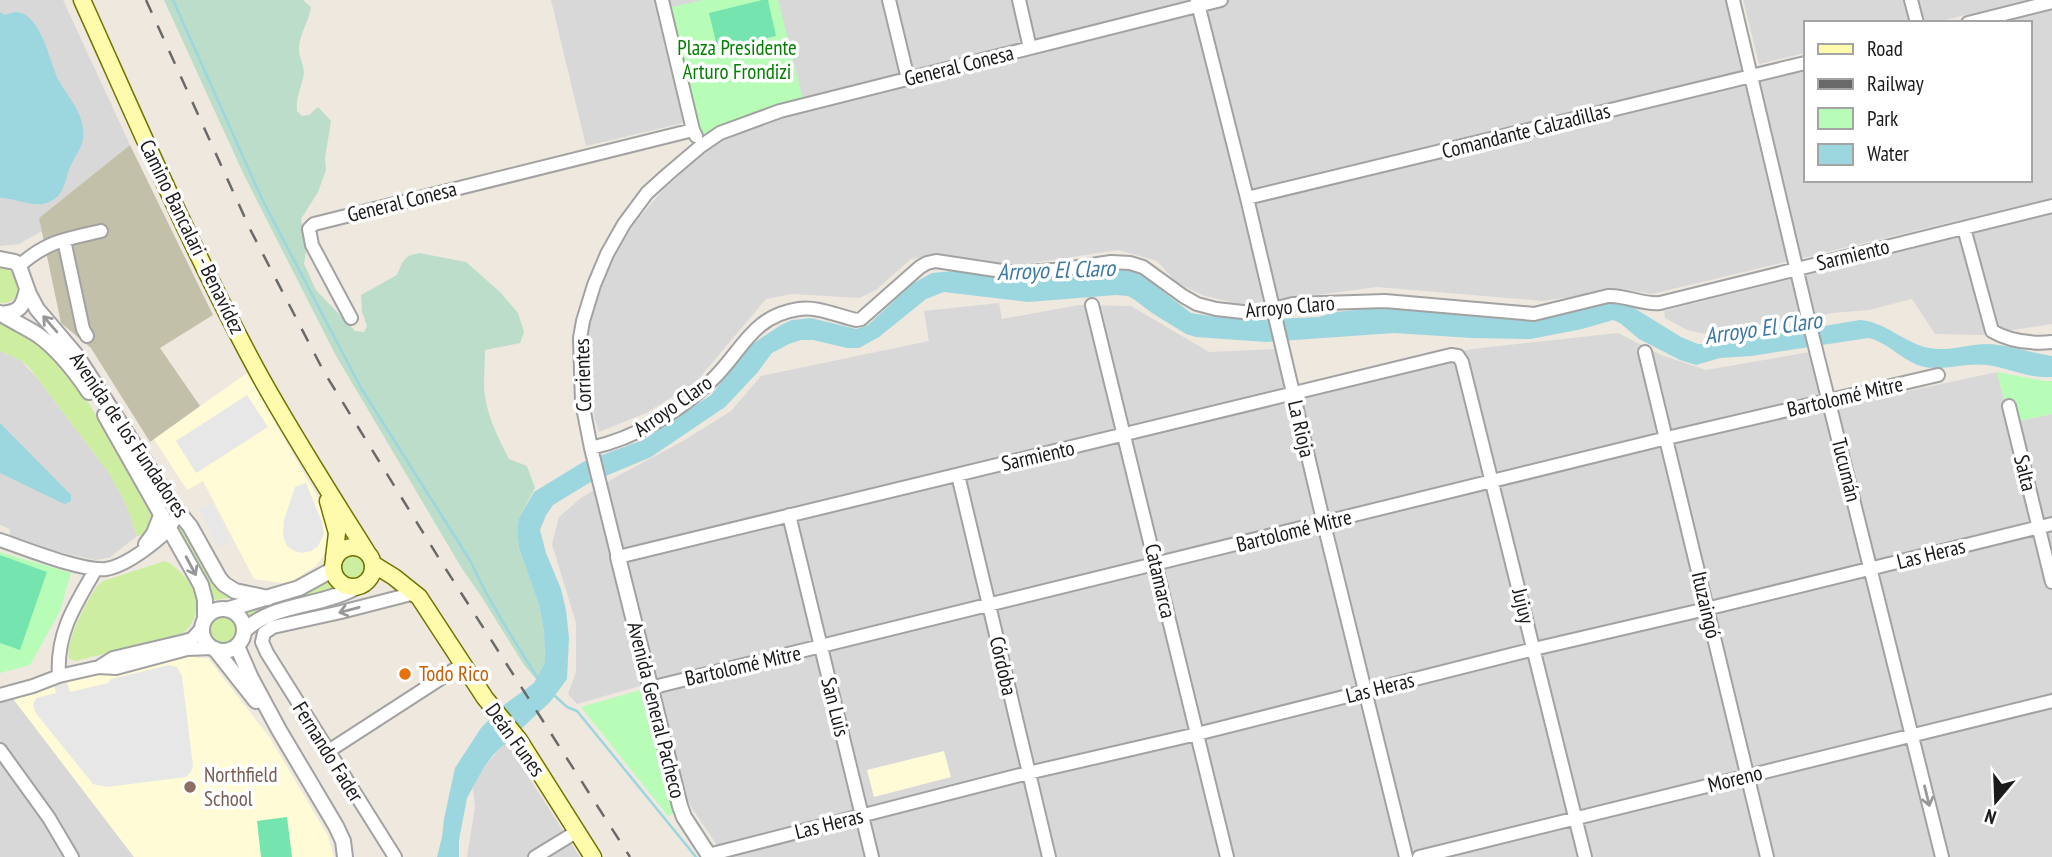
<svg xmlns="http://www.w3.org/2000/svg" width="2052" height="857" viewBox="0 0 2052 857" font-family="'PT Sans Narrow',sans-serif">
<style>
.residential{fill:#d9d8d8}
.education{fill:#fffbd7}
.construction{fill:#c3c0aa}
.grass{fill:#cdeda0}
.wetland{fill:#bbddca}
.park{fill:#b8fdb7}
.pitch{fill:#76e4af}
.parking{fill:#e7e7e7}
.water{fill:#9cd6df}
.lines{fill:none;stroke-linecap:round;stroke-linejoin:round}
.stream{stroke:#9cd6df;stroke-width:2.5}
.minor-casing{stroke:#a2a2a2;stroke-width:16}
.tertiary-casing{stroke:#a2a2a2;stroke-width:18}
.secondary-casing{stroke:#727400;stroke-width:19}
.minor{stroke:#fff;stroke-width:12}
.tertiary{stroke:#fff;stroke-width:14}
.secondary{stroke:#fefbad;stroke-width:16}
.rail{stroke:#696969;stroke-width:2.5;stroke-dasharray:14 14;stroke-linecap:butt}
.oneway{stroke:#989898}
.food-dot{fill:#e8710a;stroke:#fff;stroke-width:2.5}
.education-dot{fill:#8d6e63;stroke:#fff;stroke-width:2.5}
.labels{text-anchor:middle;stroke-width:7;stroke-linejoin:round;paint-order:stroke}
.park-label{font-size:21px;fill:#047f03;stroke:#fff}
.street-label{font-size:21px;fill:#1b1b1b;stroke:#fff}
.food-label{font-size:21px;fill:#c56008;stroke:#fff;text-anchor:start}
.education-label{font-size:21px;fill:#785e54;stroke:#fff;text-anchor:start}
.water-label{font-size:23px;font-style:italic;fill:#3c78a1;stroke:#fff}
</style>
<rect width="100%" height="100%" fill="#eee8df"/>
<path class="residential" d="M0,0h63l67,145 -91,73 3,13 -23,13 -19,2z
M551,0h1176l21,83 57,-14v111h224v-157h-39l62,-16v191l-400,96 -29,-5 -80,12 -166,-14 -134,18 -38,-9 -28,-13 -20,-22 -39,-11 -105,16 -79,-11 -23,4 -35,31 -17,8 -67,-4 -26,5 -70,83 -50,31 -47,19 -5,-15 -5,-45v-45l11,-35 12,-31 22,-37 29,-34 38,-35 -18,-32 -97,23z
M1743,0h286l-97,23h-127v30l-46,11z
M2052,213v111l-70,11 -47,-1 -23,-35 -43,11 -37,3 -126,21 -19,-4 -22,-12 -1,-7z
M999,303l3,16 77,-14 52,1 78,46 67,-3 10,39 186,-39 146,-16 43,22 45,15 104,-18 15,57 172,-37 13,51 42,-9v443h-1327l-42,-62 -26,-114 -80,23 -9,-10 8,-22v-49l-24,-79 7,-27 22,-19 33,-20 69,-37 48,-30 30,-35 168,-35 -5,-30z
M0,351l20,9 17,18 72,95 17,31 11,32 -28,22 -14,2 -49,-11 -36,-12v-8l-10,-4z
M11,696l123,161h-134v-158z
M506,742l74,115h-113l8,-50 -2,-20 11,-20z"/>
<path class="education" d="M247,373l70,123 8,22 3,18 -1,11 -4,10 -7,9 -25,16 -9,1 -28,-4 -51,-98 -16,9 -33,-51z
M193,651l4,7h11l62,80 58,98 6,21h-200l-123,-161z
M944,751l7,26 -77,20 -7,-27z"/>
<path class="construction" d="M130,145l83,170 -53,33 40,58 -50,36 -59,-94 -30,-25 -22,-105z"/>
<path class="grass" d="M0,263c21,9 27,41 0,40z
M0,318l36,21 37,39 70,112 12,28 -4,11 -7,6 -7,1 -11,-32 -17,-31 -81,-107 -8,-6 -20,-9z
M180,520l33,63 10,10 13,4 -28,4 -32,-74z
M337 568a14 14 0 1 1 28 0a14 14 0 1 1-28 0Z
M165,561c8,3 12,8 18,14 16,17 20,42 -1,59l-106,27 -7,-2c-3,-20 17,-56 28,-73l6,-5z
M329,577l7,13 -88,30 -6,-10 50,-12z
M209 629a14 14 0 1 1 28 0a14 14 0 1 1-28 0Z"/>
<path class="wetland" d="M164,0h139l8,7c-2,15 -13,29 -12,44 1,9 7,18 4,27 -3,14 -7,19 -6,33l5,5 7,-1 9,-8 13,14 -6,37 1,12 -8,22 -17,27 5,32 -2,13 12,26 39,41 9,1 3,-6 -5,-14 -1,-17 36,-20 5,-12 6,-7 11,-3 47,9 34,30 18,21 6,19 -4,11 -35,7c0,11 -1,22 -1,34 0,26 13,51 25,75l18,7 8,22 -16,30 -2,10 2,20 20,57 5,26 1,31 -9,17 -12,-14 -43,-69 -20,-29 -126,-213 -91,-179z"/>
<path class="park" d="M703,0h75l25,100 -96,35 -5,1 -4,-3 -30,-125z
M1997,372l48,9h7v33l-42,9z
M0,552l71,21 -11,38 -30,54 -30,8z
M644,689l33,123 -9,4 -87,-109z"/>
<path class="pitch" d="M762,0h6l8,36 -58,14 -9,-37z
M0,555l47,17 -27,78 -20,-7z
M287,817l5,40h-31l-4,-36z"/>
<path class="parking" d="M247,395l21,32 -72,46 -20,-32z
M306,483l16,39 2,12 -6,12 -7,5 -9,2 -8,-2 -7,-5 -4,-10 1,-16 11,-33z
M212,503l19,38 -13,7 -19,-39z
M169,665l8,2 5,9 11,90 -2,6 -5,5 -80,10 -13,-3 -58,-72 -2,-8 3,-6 20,-5 -2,-9 13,-2 3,10 38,-9 3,-4z"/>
<path class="water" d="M0,12l5,3c4,-1 7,-3 10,-3 26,-1 35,52 44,69 9,16 22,29 24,48 2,15 -5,22 -11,34 -9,17 -5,36 -30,41 -12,2 -28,-6 -42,-6z
M1114,269l12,1 14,4 51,39 25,4 41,3 62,-3 17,-5 40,-4 161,12 76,-20h8l60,37 17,7h16l146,-24c26,2 44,23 69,28 19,4 40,-4 59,-4 22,1 43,9 64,12v21c-22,2 -43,-9 -65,-12 -20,-3 -48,7 -66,1 -18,-5 -35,-25 -53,-28l-117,18 -31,2 -24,7 -16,-5 -41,-21 -19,-16 -7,-3 -31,9 -51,10 -59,-1 -78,-5 -128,9 -70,-5 -10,-3 -34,-21 -17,-13 -7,-4 -12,-1 -88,7 -84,-10 -18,7 -47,38 -20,11h-12l-34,-8h-12l-12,4 -17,9 -15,20 -32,34 -74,50 -62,26 -36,22 -7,10 -6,15 6,23 15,36 5,21 3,28 -2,41 -17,23 -56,52 -10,13 -17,31 -8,42v17h-22l5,-20 2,-18 11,-51 26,-40 23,-23 30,-22 11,-21 -1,-31 -5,-26 -20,-57 -2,-20 2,-10 15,-26 49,-30 60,-22 68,-45 41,-51 29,-19 11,-5 19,-2 45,11 12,-4 44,-41 20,-11 21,-2 74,11z
M0,423l71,72v6l-6,3 -5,-2 -60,-29z"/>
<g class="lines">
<path class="stream" d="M173,0l89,199 99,189 110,174c18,40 43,78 66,115
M555,696l12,11 10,4 119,146"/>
<defs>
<path id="minor" d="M662,0l31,130 3,6
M889,0l19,79
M1019,0l11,48
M1197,0l50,198 77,326 82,333
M1221,0l-441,111 -60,22 -19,13 -33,28 -21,19 -23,31 -17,30 -13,31 -11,36 -3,17 2,64 9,46 27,109 833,-202 7,1 4,6 123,495
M1733,0l76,322 133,535
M1911,0l6,23
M1968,23l84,-21
M1247,198l558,-135
M1964,228l28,103c19,11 39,13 60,11
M64,240l19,89 4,7
M19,266c28,-25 47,-27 82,-35
M1092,305l135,552
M351,318l-39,-73 -3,-16 5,-5 379,-94
M1645,352l122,505
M2009,406l43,176
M591,448c44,-10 87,-35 120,-67 31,-29 40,-65 88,-72 18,-3 39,7 57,11l5,-1 59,-52 7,-4 9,-2 79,12 50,-4 46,-7 19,1 13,4 40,29 14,8 19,5 27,3h20l30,-8 92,-3 149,13 74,-18c18,-1 35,9 52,7l392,-97
M958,475l91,382
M789,515l83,342
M0,540c24,8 83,32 106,29 19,-3 42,-21 57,-34 7,-6 10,-15 16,-21
M145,544l8,-11 8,-20
M99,667l14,-9 72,-17 7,-2 10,-11
M59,676c-3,-43 16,-71 37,-107
M650,688l1017,-250 271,-63
M0,695l33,-9 26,-10 40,-9 17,1 71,-19 25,-1
M0,750l49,68 23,39
M327,752l136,-88
M708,855l320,-82 169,-39 337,-85 172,-40 346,-85
M395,857l-128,-204 -5,-11 2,-9 9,-6 68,-15 74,-19
M535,857l41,-25
M1419,857l633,-156"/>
<path id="tertiary" d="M0,259l15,3 4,4 10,28 8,15 39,46 98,152 16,19 29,52 5,6 11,7 33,7
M0,313c12,8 26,14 38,22 21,15 37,36 51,57
M2,314c18,-2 21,-7 25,-25
M105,415l96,170 4,15v18
M618,557l62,249 4,11 26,40
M202 630a21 21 0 1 1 42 0a21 21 0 1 1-42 0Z
M229,609l70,-21 33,-18
M245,630c24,-22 57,-23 87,-33 8,-2 17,-6 25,-10
M237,646l14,32 28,52 57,96 7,15 2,16
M215,649l41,52"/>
<path id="secondary" d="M82,0c57,126 112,255 178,376 34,61 71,119 108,178
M328,501l9,32 -3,25
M333 567a20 20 0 1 1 40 0a20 20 0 1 1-40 0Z
M373,564l21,13 25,20 66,101 34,42 74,117"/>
</defs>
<use href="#minor" class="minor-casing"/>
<use href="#tertiary" class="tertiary-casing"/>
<use href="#secondary" class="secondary-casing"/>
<use href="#minor" class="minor"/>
<use href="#tertiary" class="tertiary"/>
<use href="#secondary" class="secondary"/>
<path class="rail" d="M146,0l105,231 73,141 116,188 190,297"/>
</g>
<defs><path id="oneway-shaft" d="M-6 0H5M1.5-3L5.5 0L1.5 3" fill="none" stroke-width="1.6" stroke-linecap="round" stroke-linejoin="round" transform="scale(1.75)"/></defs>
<g class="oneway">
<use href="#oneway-shaft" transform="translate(50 324) rotate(-131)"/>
<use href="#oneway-shaft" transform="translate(191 566) rotate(62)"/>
<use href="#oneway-shaft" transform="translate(349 610) rotate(165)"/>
<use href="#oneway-shaft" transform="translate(1927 796) rotate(76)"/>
</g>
<circle class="food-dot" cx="405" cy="674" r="7"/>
<circle class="education-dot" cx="190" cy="787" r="7"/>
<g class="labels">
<g class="park-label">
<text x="737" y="55">Plaza Presidente<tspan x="737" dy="24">Arturo Frondizi</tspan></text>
</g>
<g class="street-label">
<text transform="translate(959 66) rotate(-14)" y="7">General Conesa</text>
<text transform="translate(1526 131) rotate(-14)" y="7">Comandante Calzadillas</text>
<text transform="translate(402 202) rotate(-14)" y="7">General Conesa</text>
<text transform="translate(192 237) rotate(64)" y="7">Camino Bancalari - Benavídez</text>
<text transform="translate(1853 255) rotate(-14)" y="7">Sarmiento</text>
<text transform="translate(1290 307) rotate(-5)" y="7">Arroyo Claro</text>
<text transform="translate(583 375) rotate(-92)" y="7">Corrientes</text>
<text transform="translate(1845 397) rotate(-13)" y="7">Bartolomé Mitre</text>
<text transform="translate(673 406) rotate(-35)" y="7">Arroyo Claro</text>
<text transform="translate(1301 429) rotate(77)" y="7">La Rioja</text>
<text transform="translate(129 435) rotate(56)" y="7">Avenida de los Fundadores</text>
<text transform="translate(1038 456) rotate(-13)" y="7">Sarmiento</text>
<text transform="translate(1846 470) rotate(76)" y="7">Tucumán</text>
<text transform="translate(2025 473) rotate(76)" y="7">Salta</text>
<text transform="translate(1294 531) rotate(-14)" y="7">Bartolomé Mitre</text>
<text transform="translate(1931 554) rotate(-14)" y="7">Las Heras</text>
<text transform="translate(1160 581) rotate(77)" y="7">Catamarca</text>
<text transform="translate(1706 605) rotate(77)" y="7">Ituzaingó</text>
<text transform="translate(1523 606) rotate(76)" y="7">Jujuy</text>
<text transform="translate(743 666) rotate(-13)" y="7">Bartolomé Mitre</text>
<text transform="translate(1003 666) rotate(77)" y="7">Córdoba</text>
<text transform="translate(1380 688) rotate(-14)" y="7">Las Heras</text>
<text transform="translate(835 707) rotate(76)" y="7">San Luis</text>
<text transform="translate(656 710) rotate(76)" y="7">Avenida General Pacheco</text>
<text transform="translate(515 740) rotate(54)" y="7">Deán Funes</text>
<text transform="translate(328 752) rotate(58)" y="7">Fernando Fader</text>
<text transform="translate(1735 779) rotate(-14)" y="7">Moreno</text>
<text transform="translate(829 824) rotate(-14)" y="7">Las Heras</text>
</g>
<g class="food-label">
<text x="419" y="681">Todo Rico</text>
</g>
<g class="education-label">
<text x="204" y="782">Northfield<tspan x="204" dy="24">School</tspan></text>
</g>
<g class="water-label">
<text transform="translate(1056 270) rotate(-2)" y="8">Arroyo El Claro</text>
<text transform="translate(1763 328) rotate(-8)" y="8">Arroyo El Claro</text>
</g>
</g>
<rect x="1804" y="21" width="228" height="161" fill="#ffffff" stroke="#a4a4a4" stroke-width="2"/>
<rect x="1818" y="44" width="35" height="10" fill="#fefbad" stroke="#a4a4a4" stroke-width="2"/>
<text x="1867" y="56" font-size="21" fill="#1b1b1b">Road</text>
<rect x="1818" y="79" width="35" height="10" fill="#696969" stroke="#a4a4a4" stroke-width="2"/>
<text x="1867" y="91" font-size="21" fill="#1b1b1b">Railway</text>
<rect x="1818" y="108" width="35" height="21" fill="#b8fdb7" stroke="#a4a4a4" stroke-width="2"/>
<text x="1867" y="126" font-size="21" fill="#1b1b1b">Park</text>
<rect x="1818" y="144" width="35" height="21" fill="#9cd6df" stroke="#a4a4a4" stroke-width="2"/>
<text x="1867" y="161" font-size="21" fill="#1b1b1b">Water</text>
<g transform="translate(1996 801) rotate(199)" stroke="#ffffff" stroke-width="5" paint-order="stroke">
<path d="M0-5L12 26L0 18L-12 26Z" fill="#1b1b1b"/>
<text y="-10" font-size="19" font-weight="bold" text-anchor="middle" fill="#1b1b1b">N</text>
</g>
</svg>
